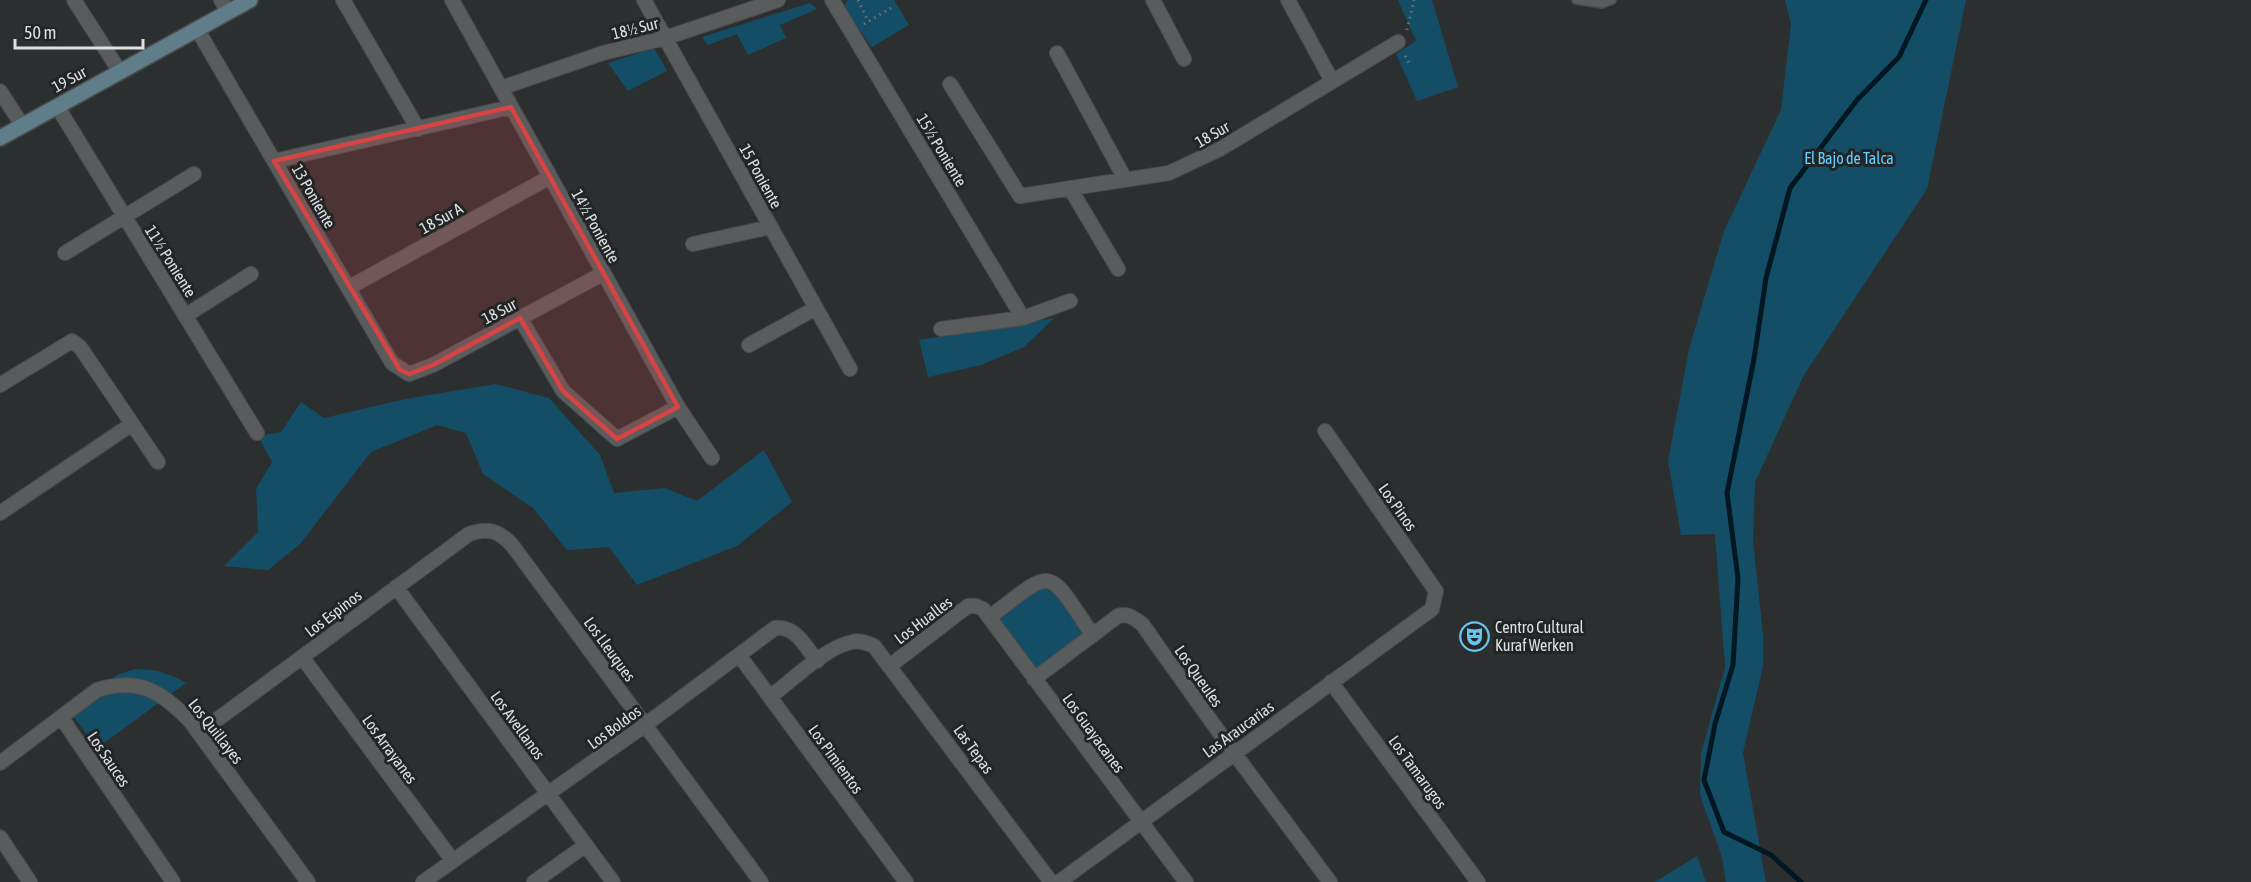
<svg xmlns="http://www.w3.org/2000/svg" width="2251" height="882" viewBox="0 0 2251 882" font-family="'Asap Condensed',sans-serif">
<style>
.green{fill:#144e66}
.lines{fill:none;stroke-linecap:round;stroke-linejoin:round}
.stream{stroke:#011721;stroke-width:5}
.lane-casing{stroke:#494b4c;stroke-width:10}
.street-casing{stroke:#494b4c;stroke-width:16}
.secondary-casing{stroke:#494b4c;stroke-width:18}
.path{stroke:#6d6f70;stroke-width:3;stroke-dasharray:1.5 4.5;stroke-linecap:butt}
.lane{stroke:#595c5d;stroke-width:7}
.street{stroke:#595c5d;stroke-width:14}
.secondary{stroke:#607d8a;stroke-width:15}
.marked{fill:#d74444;fill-opacity:0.2;stroke:#d74444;stroke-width:4.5;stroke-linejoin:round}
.labels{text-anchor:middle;stroke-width:6;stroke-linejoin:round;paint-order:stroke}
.street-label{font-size:16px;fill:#dee0e1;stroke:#222526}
.park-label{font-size:16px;fill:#64cfff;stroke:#222526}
.poi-label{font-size:16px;fill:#dee0e1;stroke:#222526;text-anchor:start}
</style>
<rect width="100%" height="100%" fill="#2c2f30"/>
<path class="green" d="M848,0h46l15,25 -37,22 -29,-40z
M1398,0h34l26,87 -41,14 -21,-47 20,-13z
M1785,0h181l-39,189 -123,186 -49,107 -2,58 10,95v31l-20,87 23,129h-40l-4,-25 -22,-62 1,-41 24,-87 -10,-133 -34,1 -13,-74 21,-112 35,-118 57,-121 10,-86z
M810,3l7,6 -37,16 6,13 -38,17 -11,-21 -29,11 -6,-8z
M654,48l13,23 -39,20 -20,-28z
M1054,318l-30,29 -43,18 -53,12 -9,-37z
M496,384l53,14 51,57 14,38 51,-5 32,13 67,-51 28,52 -55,44 -100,39 -28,-38 -42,3 -34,-42 -50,-34 -17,-41 -29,-8 -66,27 -71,92 -32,26 -44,-4 34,-34 -2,-43 16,-27 -14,-26 23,-4 20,-30 23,16 81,-19z
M1051,579l41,55 -58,45 -44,-62z
M135,669c21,0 34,4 51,14l-89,65 -30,-40 50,-33z
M1697,856l9,26h-51z"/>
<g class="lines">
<path class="stream" d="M1801,882l-30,-27 -47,-23 -20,-52 11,-56 18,-59 5,-87 -11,-85 27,-134 12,-81 24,-90 67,-88 42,-43 27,-57"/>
<defs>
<path id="lane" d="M1576,0l26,4 10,-4"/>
<path id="street" d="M74,0l46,72
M221,0l7,12
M343,0l75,129
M452,0l226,407 34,51
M644,0l206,369
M832,0l191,318
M1153,0l31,59
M1288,0l44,81
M197,29l195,334 17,11 24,-9 171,-92
M1057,53l68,126
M950,84l70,112 149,-23 51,-24 178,-107
M501,88l102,-35 62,-15 113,-38
M0,91l22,34
M57,106l200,327
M274,161l237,-54
M1070,188l48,81
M693,244l77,-17
M65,253l129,-79
M348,288l202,-111
M185,316l66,-42
M520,318l43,73 54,48 61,-32
M941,329l82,-11 47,-17
M749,345l67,-37
M0,385l72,-44 8,6 78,115
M0,513l132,-89
M396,587l217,295
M990,617c65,-50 56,-51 102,17
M739,655l167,227
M302,657l151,204
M891,665l77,-59h8l7,3 203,273
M1034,679l84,-63c10,-3 16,2 24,8l92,129 96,129
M1331,682l147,200
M770,697c21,-16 56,-50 82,-55 8,-2 15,1 22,4l177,236
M61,717l112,165
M199,733l270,-199c19,-7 30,-3 43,11l249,337
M0,763l97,-73c42,-13 64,1 93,31l118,161
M0,837l30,45
M423,882l222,-157 130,-97c21,-2 30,18 42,33
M534,882l52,-37
M1059,882l373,-273 4,-18 -111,-160"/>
<path id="secondary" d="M0,138l250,-138"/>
</defs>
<use href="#lane" class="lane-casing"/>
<use href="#street" class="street-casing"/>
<use href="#secondary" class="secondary-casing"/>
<path class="path" d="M858,0l10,21
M864,24l27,-16
M1407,30l7,-30
M1405,56l5,9"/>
<use href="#lane" class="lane"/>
<use href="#street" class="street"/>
<use href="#secondary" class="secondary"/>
</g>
<path class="marked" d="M511,107l167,300 -61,32 -54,-48 -43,-73 -87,47 -24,9 -9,-4 -126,-209z"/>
<defs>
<symbol id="theatre-ring" viewBox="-11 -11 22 22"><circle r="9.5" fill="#222526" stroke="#66c4ef" stroke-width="1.5"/><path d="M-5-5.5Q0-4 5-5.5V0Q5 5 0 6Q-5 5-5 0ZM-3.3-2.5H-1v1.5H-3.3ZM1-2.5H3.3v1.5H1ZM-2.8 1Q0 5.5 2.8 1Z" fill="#66c4ef"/></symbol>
</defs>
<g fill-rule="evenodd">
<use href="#theatre-ring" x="1458" y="620" width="33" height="33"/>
</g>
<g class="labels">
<g class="street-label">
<text transform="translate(635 28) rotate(-14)" y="6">18½ Sur</text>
<text transform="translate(69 79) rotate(-29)" y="6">19 Sur</text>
<text transform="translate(1212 134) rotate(-30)" y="6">18 Sur</text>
<text transform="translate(942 150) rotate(59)" y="6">15½ Poniente</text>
<text transform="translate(761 176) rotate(61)" y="6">15 Poniente</text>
<text transform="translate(314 196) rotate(60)" y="6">13 Poniente</text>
<text transform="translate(441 218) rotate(-29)" y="6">18 Sur A</text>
<text transform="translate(596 226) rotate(61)" y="6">14½ Poniente</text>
<text transform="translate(171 261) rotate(58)" y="6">11½ Poniente</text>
<text transform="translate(499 311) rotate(-28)" y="6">18 Sur</text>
<text transform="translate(1398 507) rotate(55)" y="6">Los Pinos</text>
<text transform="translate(333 613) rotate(-37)" y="6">Los Espinos</text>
<text transform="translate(923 620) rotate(-37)" y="6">Los Hualles</text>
<text transform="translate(610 649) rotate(54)" y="6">Los Lleuques</text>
<text transform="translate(1199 676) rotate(55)" y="6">Los Queules</text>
<text transform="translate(518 725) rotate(54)" y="6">Los Avellanos</text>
<text transform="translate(614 727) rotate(-36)" y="6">Los Boldos</text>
<text transform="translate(1238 729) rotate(-36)" y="6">Las Araucarias</text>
<text transform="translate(216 731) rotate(52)" y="6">Los Quillayes</text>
<text transform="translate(1094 733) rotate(54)" y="6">Los Guayacanes</text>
<text transform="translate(390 749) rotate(54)" y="6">Los Arrayanes</text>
<text transform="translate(974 749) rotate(54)" y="6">Las Tepas</text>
<text transform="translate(109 759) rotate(56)" y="6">Los Sauces</text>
<text transform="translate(836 759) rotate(54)" y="6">Los Pimientos</text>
<text transform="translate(1418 772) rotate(54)" y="6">Los Tamarugos</text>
</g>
<g class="park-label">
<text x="1849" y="164">El Bajo de Talca</text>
</g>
<g class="poi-label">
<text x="1495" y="633">Centro Cultural<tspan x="1495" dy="18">Kuraf Werken</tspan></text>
</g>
</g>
<path d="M15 39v9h128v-9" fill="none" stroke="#dee0e1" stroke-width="3"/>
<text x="24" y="39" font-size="18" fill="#dee0e1" stroke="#222526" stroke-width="4.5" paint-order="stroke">50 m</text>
</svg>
